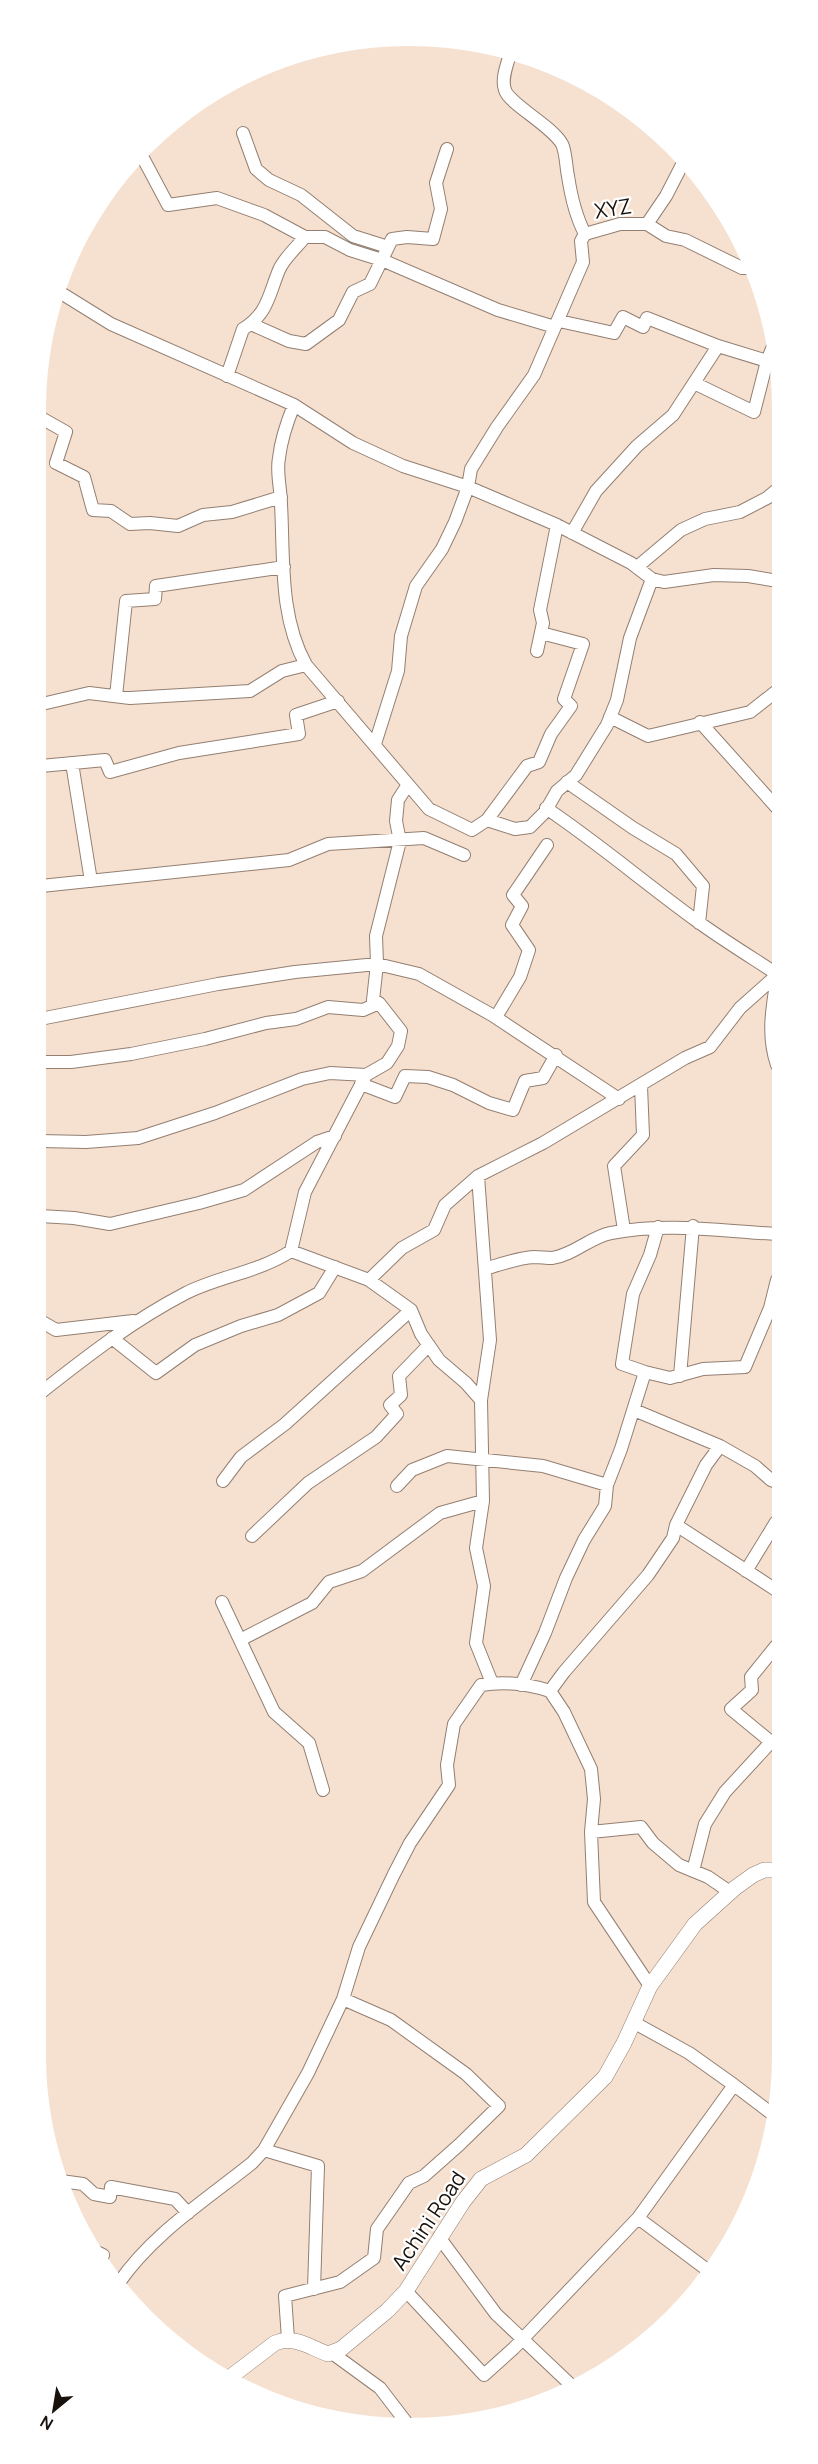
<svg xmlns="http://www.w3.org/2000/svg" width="818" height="2464" viewBox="0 0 818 2464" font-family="Manrope,sans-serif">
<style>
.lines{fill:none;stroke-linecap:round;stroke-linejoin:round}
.minor-casing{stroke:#937f71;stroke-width:14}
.major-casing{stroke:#937f71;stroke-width:16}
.minor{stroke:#fff;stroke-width:12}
.major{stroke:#fff;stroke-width:15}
.labels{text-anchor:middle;stroke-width:4.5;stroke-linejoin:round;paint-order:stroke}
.street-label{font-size:21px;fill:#19120c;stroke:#fff}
</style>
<rect width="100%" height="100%" fill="#f6e1d1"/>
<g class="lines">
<defs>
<path id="minor" d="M243,133l13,36 13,11 32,15 52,41 35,11
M143,158l25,47 49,-7 47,17 41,22c-8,10 -21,21 -26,33 -10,24 -11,44 -36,59l-16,47
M647,224l19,12 19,4 57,28h9
M585,234l35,-10h27l19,-28 18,-35
M305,237h20l25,13 32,10 116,50 57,17
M61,293l50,31 183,81 59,38 50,23 65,21 89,38 74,38 21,16 12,3 50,-7 34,1 30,5
M559,321l55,12 9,-16 20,10 4,-9 71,28 49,15 7,-17
M251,324l38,17 17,3 33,-24 14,-28 17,-8 22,-45 15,-2 26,2 8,-30 -5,-26 11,-34
M694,383l60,29 13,-51 12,5
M294,405c-7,17 -13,35 -15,53 -3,14 2,31 2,46 3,54 -2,112 25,161l123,144 43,21 15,-10 28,9 15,-2 15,-15 12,-21 19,-16 31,-50 10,-25 13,-62 22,-59
M43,419l23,13 -10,31 28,14 9,33 18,1 19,13 20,-1 28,3 25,-11 29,-3 49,-15
M572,533l24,-42 41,-45 36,-31 45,-69
M637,567l44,-37 24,-11 35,-7 27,-14 11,-9
M537,651l6,-28 -3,-13 17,-85
M116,696l10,-95 29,-2 1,-13 128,-19
M42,704l47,-11 41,5 120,-7 32,-20 24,-6
M610,717l38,19 102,-24 28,-22
M700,722l78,87
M375,744l23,-73 3,-35 15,-50 26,-37 13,-27 13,-35 3,-18 26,-42 37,-52 49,-113 -2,-21 4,-7c-9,-17 -14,-38 -17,-58 -2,-9 -2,-24 -6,-32 -11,-19 -53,-40 -57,-54 -4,-11 2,-25 5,-36
M72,763l19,118
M41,766l64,-6 5,12 69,-19 120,-19 -3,-19 42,-14
M567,782l66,46 43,26 27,32 -4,37
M546,808c52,35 100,76 151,113 26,19 54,36 80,53
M487,820l40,-54 12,-4 12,-28 20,-28 -7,-7 19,-55 -42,-11
M41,886l248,-26 39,-16 96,-6 40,17
M496,1017l24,-40 9,-27 -17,-25 10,-19 -9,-11 34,-50
M40,1019l178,-35 77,-12 82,-8 42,10 73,41 127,84
M40,1062h31l60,-8 74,-15 61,-16 30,-4 32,-12 35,3 16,-7
M777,1065c-10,-29 -5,-57 0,-87
M361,1084l34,13 10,-21 23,1 25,8 36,18 24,7 12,-29 18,-3 13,-23
M40,1141l46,1 52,-4 77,-25 87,-34 28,-6 36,2 21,-12 11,-17 3,-15 -22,-28 -6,-3 4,-36 -1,-28 24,-95 -4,-20 2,-21 9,-14
M478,1176l12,164 -9,60
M40,1216l34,2 36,6 89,-21 45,-13 73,-48 18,-6
M624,1230l-10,-64 29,-31 -2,-49
M291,1251l78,29 42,30 10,24 18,26 27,23 15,17 2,101 -7,47 8,38 -8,57 16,40
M485,1269c16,-5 32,-11 49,-12 6,0 12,1 18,1 22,-3 38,-21 59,-25 57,-11 109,-2 166,1
M369,1280l33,-32 32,-18 11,-25 33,-29 65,-33 142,-85 25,-11 30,-39 37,-33
M39,1320l17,10 77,-9
M112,1338l44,35 39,-28 46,-19 37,-11 41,-22 16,-26
M645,1372l-23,-8 11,-70 17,-39 8,-28
M680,1376l13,-150
M39,1394c47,-37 93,-73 147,-101 34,-17 73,-21 105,-42l14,-59 61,-117
M634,1410l86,36 35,20 16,14 5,2
M223,1481l18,-24 44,-33 126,-114
M397,1486l15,-16 35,-14 96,10 64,19
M676,1525l100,65
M252,1536l56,-53 68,-46 21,-23 -7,-9 11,-10 -2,-19 30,-31
M746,1571l30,-49
M222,1602l52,110 35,31 14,47
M240,1640l72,-37 17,-21 33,-11 78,-58 43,-12
M521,1685l24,-52 21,-55 18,-38 21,-34 2,-21 14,-36 24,-77 25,6 33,-9 42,-2 25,-59 7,-28
M550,1691l14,-19 84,-97 25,-37 3,-13 30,-60 14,-19
M591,1832l50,-5 12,16 26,22 29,12 22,15
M693,1871l12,-47 20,-32 46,-50 -40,-33 21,-19 -1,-13 25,-31
M633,2022l56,31 45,32
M264,2150l54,16 -4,123
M61,2181l22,3 11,10 16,3 1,-10 64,12 13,14
M439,2237l57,77 75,71
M99,2253l4,2 -1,3
M710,2272l-72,-54 96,-133 41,31
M118,2284c34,-50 88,-84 134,-121l12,-13 44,-77 35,-74 16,-52 35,-73 16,-31 39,-58 -2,-20 7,-41 27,-39c24,-4 47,-1 69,6l14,21 27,57 3,30 -3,33 3,70 56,84
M406,2291l78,84 30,-27 124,-130
M288,2339l-3,-43 55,-14 34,-24 3,-29 32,-46 15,-7 35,-31 40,-39 -33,-32 -75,-54 -48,-21
M332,2353l48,35 26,34"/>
<path id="major" d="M229,2378l46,-35c19,-8 36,5 53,11l13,-5 46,-38 19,-20 57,-89 18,-23 45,-24 79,-78 19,-34 26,-57 45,-62 40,-36 18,-13 11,-5h11"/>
</defs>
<use href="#minor" class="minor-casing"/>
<use href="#major" class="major-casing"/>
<use href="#minor" class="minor"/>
<use href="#major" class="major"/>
</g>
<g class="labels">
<g class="street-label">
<text transform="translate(613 209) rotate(-9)" y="7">XYZ</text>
<text transform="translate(429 2221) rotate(-56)" y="7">Achini Road</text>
</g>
</g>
<path d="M0 0H818V2464H0ZM408 46H410A362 362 0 0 1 772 408V2056A362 362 0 0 1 410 2418H408A362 362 0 0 1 46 2056V408A362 362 0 0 1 408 46Z" fill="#fff" fill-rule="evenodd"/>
<g transform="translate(54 2410) rotate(210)" stroke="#ffffff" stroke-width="4.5" paint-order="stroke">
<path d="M0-4.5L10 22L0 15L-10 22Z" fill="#19120c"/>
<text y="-9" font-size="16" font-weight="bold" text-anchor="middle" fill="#19120c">N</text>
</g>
</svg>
